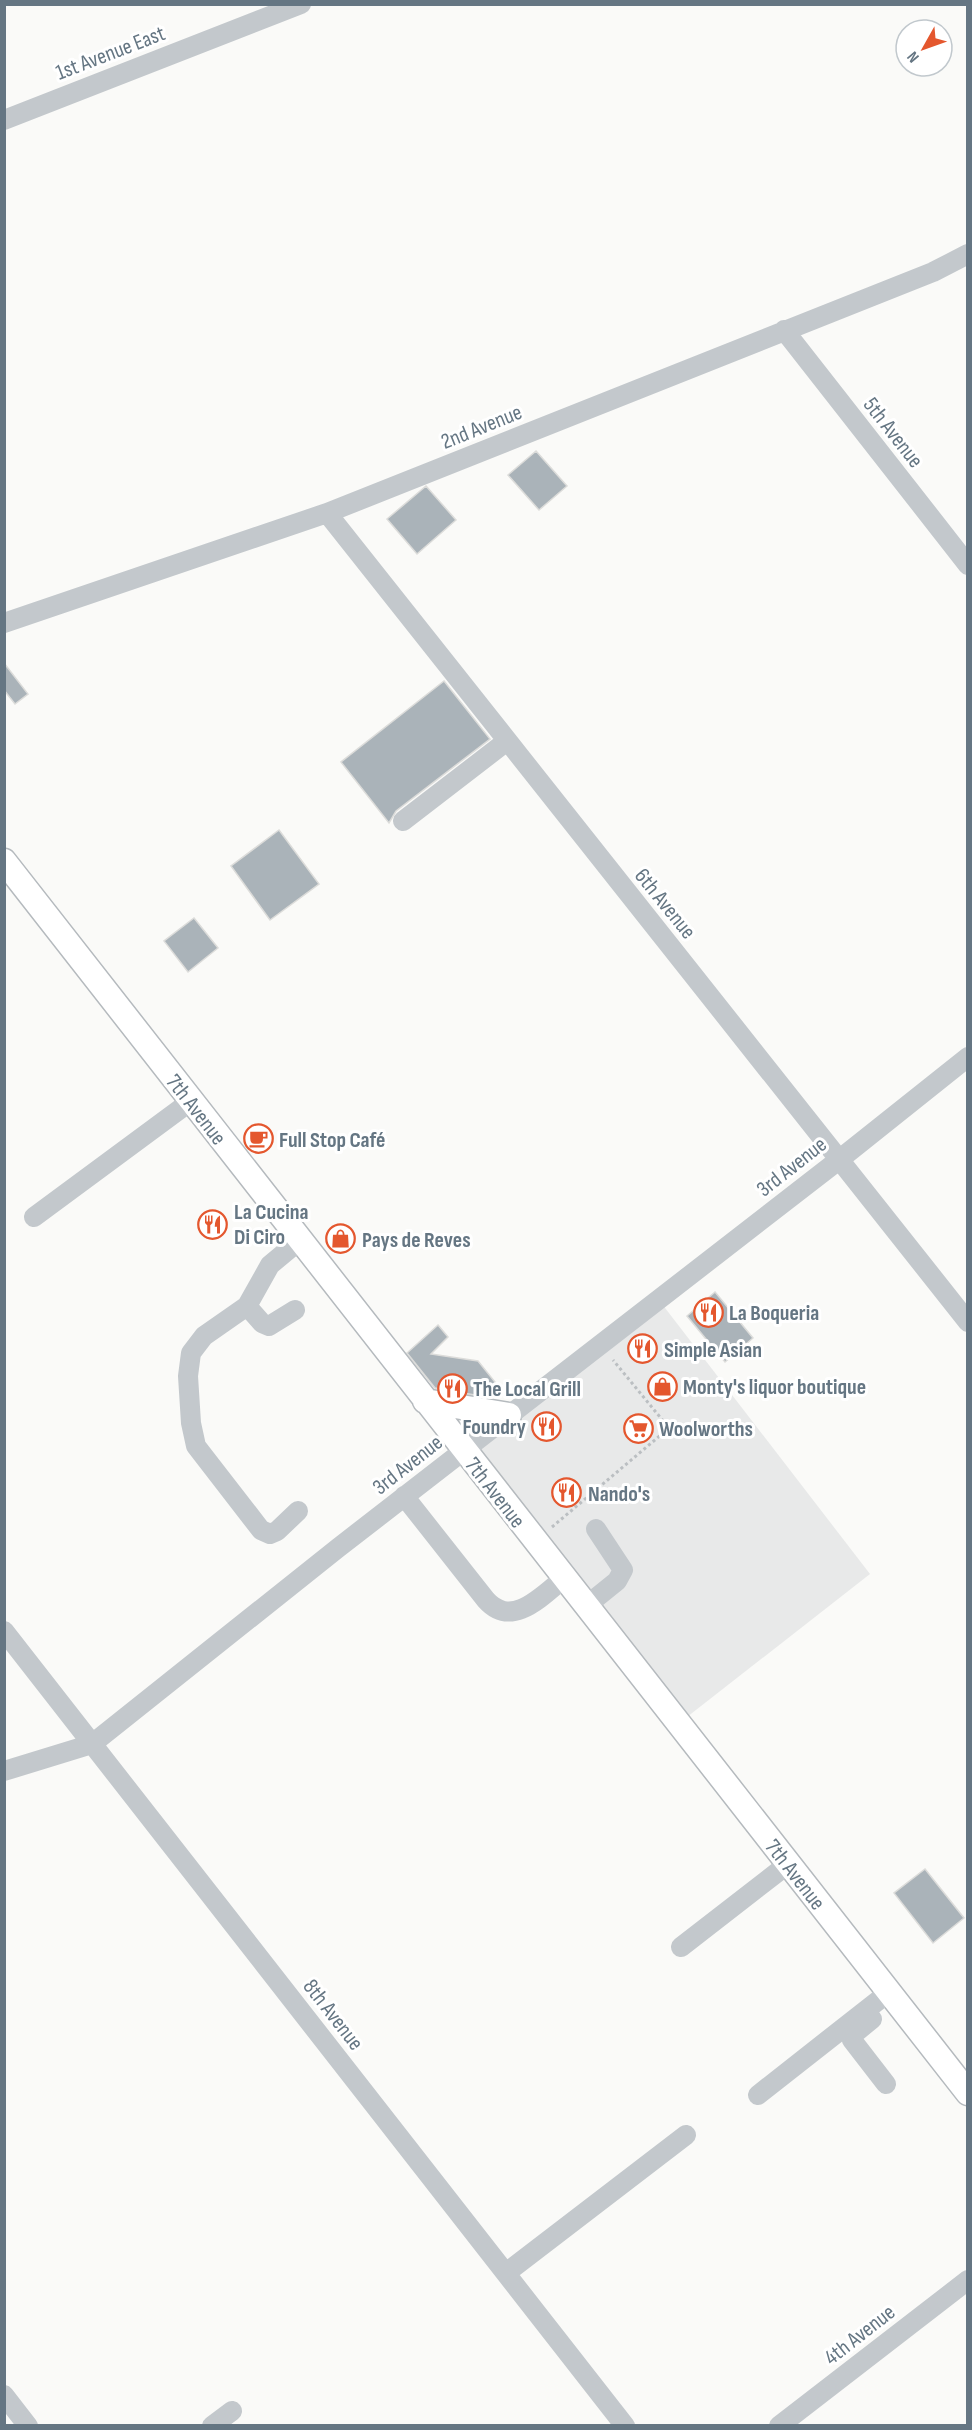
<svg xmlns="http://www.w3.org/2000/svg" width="972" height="2430" viewBox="0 0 972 2430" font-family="'Sofia Sans Condensed',sans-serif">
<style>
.built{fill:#e8e9e9}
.building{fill:#aab3b9;stroke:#dcdcda;stroke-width:1.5}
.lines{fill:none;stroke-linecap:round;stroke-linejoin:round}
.major-casing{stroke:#b5babe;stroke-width:27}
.path{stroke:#bbbfc2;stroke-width:3;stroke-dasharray:3 3;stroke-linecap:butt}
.minor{stroke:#c3c8cc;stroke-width:20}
.major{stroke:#fff;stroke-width:24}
.labels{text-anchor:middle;stroke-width:6;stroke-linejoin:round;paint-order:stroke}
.street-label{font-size:22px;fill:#657683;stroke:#fff}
.poi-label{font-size:22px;font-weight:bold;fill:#657683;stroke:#fff;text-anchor:start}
</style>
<rect width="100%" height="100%" fill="#fafaf8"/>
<path class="built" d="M662,1304l208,270 -183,143 -213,-267z"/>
<path class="building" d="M536,451l31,35 -28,24 -31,-35z
M426,486l30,34 -39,34 -30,-35z
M4,663l24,31 -13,10 -11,-14z
M444,681l46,58 -94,72 -7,12 -48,-61z
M279,830l40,54 -49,36 -39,-54z
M194,918l24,30 -30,24 -24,-31z
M715,1292l38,46 -28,24 -38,-46z
M438,1325l10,12 -17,17 47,7 21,26 -13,10 -51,-9 -28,-35z
M925,1869l39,49 -31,25 -39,-50z"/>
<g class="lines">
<defs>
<path id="major" d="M4,861l964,1232
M425,1401l84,14"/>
</defs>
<use href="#major" class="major-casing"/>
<path class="path" d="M552,1527l117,-99 -56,-68"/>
<path class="minor" d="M4,120l297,-116
M784,330l184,235
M327,513l641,809
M4,623l323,-110 606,-241 35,-18
M403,821l104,-80
M34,1217l157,-116
M247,1306l15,17 7,3 26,-16
M404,1496l82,104c26,29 56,-4 78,-22
M298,1511l-21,20 -7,3 -9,-4 -65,-84 -5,-23 -3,-47 3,-23 13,-17 43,-30 23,-41 30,-25
M586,1606l31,-25 6,-11 -27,-41
M4,1631l621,795
M4,1771l88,-27 246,-196 502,-389 128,-102
M681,1947l107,-83
M872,2019l-17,14 -3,7 34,44
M758,2095l131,-103
M506,2273l180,-138
M4,2395l24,31
M212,2426l20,-15
M779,2426l189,-146"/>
<use href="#major" class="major"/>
</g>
<defs>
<symbol id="cafe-ring" viewBox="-11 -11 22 22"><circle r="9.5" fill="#fff" stroke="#e4572e" stroke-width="1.5"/><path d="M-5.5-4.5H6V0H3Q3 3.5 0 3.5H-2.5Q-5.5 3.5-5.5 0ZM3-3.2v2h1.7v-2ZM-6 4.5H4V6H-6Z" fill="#e4572e"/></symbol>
<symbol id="restaurant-ring" viewBox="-11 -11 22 22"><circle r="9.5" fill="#fff" stroke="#e4572e" stroke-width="1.5"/><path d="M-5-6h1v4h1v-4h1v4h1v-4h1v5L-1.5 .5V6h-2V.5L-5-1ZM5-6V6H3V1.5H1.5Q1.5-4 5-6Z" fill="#e4572e"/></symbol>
<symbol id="shop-ring" viewBox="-11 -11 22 22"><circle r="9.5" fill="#fff" stroke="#e4572e" stroke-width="1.5"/><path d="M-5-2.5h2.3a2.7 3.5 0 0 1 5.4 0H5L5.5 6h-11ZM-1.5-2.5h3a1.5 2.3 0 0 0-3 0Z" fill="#e4572e"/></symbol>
<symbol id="supermarket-ring" viewBox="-11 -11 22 22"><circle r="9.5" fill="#fff" stroke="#e4572e" stroke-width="1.5"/><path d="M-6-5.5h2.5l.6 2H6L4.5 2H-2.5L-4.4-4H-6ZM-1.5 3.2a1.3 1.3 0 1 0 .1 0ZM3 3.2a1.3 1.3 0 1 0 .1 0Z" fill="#e4572e"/></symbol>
</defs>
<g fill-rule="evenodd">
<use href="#cafe-ring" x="242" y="1122" width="33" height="33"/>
<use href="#restaurant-ring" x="196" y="1208" width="33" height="33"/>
<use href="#shop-ring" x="324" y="1222" width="33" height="33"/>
<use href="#restaurant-ring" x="692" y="1296" width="33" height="33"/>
<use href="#restaurant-ring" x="626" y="1332" width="33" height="33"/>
<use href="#shop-ring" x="646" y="1370" width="33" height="33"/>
<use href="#restaurant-ring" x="436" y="1372" width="33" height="33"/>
<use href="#restaurant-ring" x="530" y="1410" width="33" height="33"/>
<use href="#supermarket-ring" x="622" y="1412" width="33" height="33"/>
<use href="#restaurant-ring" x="550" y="1476" width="33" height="33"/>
</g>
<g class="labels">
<g class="street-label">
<text transform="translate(110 52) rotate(-21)" y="8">1st Avenue East</text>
<text transform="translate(481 426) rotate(-22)" y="8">2nd Avenue</text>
<text transform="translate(894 432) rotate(52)" y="8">5th Avenue</text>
<text transform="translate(666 903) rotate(51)" y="8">6th Avenue</text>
<text transform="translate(197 1109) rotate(52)" y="8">7th Avenue</text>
<text transform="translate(791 1166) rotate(-38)" y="8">3rd Avenue</text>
<text transform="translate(407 1464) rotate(-38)" y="8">3rd Avenue</text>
<text transform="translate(496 1492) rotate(52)" y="8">7th Avenue</text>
<text transform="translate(796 1874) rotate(52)" y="8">7th Avenue</text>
<text transform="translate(334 2014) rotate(52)" y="8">8th Avenue</text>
<text transform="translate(859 2334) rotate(-38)" y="8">4th Avenue</text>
</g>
<g class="poi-label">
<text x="279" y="1147">Full Stop Café</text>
<text x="234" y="1219">La Cucina<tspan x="234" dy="25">Di Ciro</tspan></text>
<text x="362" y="1247">Pays de Reves</text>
<text x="729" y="1320">La Boqueria</text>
<text x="664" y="1357">Simple Asian</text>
<text x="683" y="1394">Monty's liquor boutique</text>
<text x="473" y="1396">The Local Grill</text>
<text x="526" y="1434" text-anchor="end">Foundry</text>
<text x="659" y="1436">Woolworths</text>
<text x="588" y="1501">Nando's</text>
</g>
</g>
<rect width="972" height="2430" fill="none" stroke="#657683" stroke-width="12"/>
<g transform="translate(924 48) rotate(230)"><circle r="28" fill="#ffffff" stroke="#c1c8cd" stroke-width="1.5"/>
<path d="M0-4.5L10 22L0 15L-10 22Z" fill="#e4572e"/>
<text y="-9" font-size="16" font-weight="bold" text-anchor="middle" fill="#657683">N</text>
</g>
</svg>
